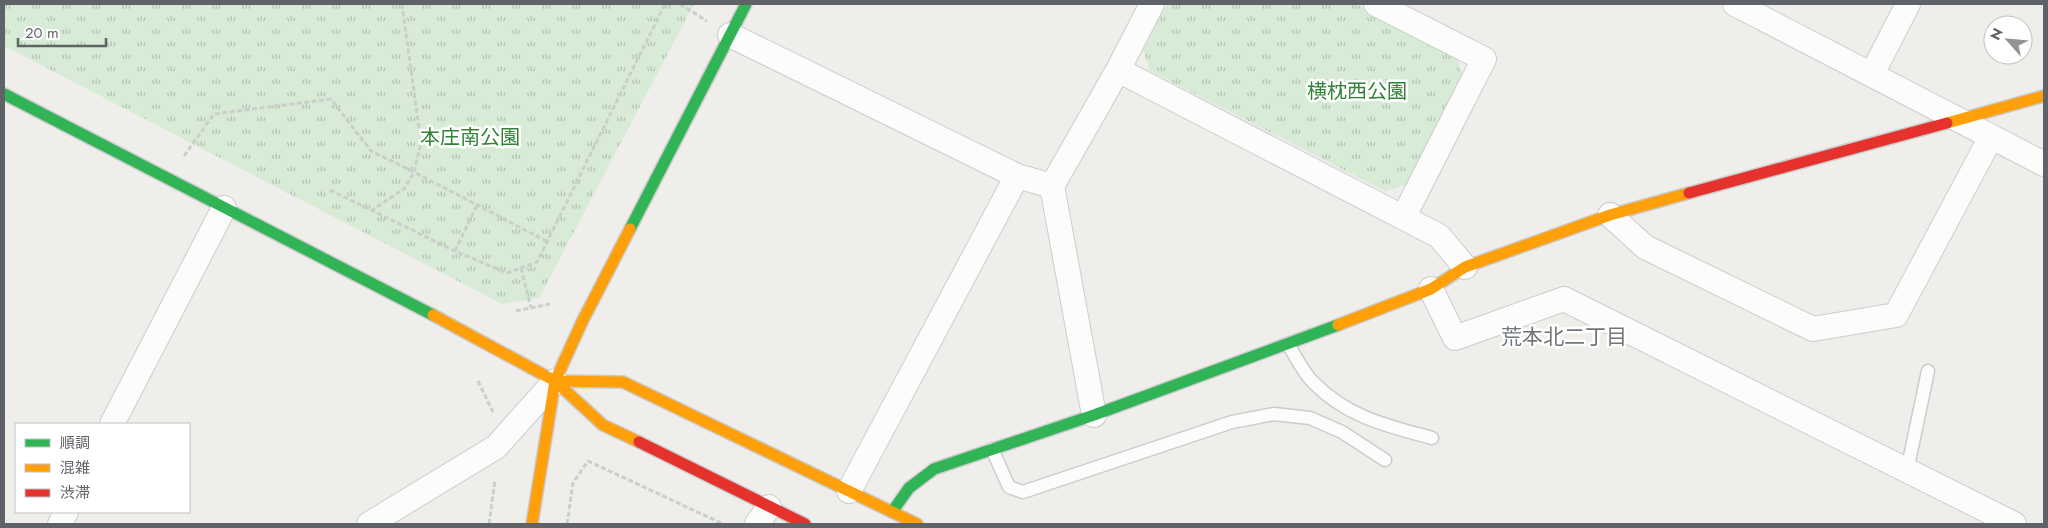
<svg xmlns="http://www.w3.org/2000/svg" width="2048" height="528" viewBox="0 0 2048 528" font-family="Jost,'Noto Sans JP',sans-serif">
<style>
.park{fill:url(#park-tufts)}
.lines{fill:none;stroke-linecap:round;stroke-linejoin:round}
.lane-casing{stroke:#cbcccc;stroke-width:15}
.street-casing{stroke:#cbcccc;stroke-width:26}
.fast-casing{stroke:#cacacb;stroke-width:14}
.slow-casing{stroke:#cacacb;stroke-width:14}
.jam-casing{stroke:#cacacb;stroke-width:14}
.path{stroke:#cacfcc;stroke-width:3;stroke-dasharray:5 2.5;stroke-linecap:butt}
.lane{stroke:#fdfcfc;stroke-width:12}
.street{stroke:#fdfcfc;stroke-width:24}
.fast{stroke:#30b455;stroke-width:11}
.slow{stroke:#ff9f0a;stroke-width:11}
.jam{stroke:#e5322d;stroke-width:11}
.labels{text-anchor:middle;stroke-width:5;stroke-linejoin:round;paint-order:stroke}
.park-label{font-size:20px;fill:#348238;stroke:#fff}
.neighbourhood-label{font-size:21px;fill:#70757a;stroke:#fff}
</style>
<defs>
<pattern id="park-tufts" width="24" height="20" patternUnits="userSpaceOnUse" patternTransform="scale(1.25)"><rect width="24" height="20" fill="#d8ebd6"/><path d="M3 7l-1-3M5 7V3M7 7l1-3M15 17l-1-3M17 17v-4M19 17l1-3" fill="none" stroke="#b2c2b1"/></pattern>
</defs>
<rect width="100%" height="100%" fill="#efeeea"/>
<path class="park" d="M4,4h690l-155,294 -37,6 -498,-258z
M1167,4h189l101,51 7,28 -52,100 -27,8 -235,-120 -7,-21z"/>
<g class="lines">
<defs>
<path id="lane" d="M1288,344c8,13 15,29 26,39 33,34 74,43 118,55
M992,449l17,38 14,5 209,-70 42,-8 36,4 32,14 43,28
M1907,471l21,-100"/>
<path id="street" d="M1376,4l108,55 -80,157
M1735,4l309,160
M730,35l287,141 35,10
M1118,70l321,166 26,31
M1872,74l36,-70
M1610,215l35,32 168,82 83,-14 95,-178
M1431,289l24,49 109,-39 450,225
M1094,415l-42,-229 66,-116 34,-66
M112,424l112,-216
M849,491l168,-315
M60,524l6,-12
M369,524l127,-77 59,-66
M757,524l12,-17"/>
<path id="fast" d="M4,94l429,221
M630,229l116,-225
M892,512l17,-24 25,-19 160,-54 244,-90"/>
<path id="slow" d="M1947,123l97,-27
M433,315l122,66 48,44 36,17
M1338,325l93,-36 34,-22 145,-52 79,-22
M555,381l68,1 294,142
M532,524l23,-143 27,-59 48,-93"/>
<path id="jam" d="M1689,193l258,-70
M639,442l166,82"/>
</defs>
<use href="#lane" class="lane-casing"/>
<use href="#street" class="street-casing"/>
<use href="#fast" class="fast-casing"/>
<use href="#slow" class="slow-casing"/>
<use href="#jam" class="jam-casing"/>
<path class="path" d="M402,4l19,139 -7,29 132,69
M680,4l27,17
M184,156l30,-42 117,-15 40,52 43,21 -10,17 -32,21
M330,190l125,61 52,22 30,-11 128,-258
M455,251l22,-46
M521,268l10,40
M516,311l34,-7
M478,381l15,31
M489,524l6,-44
M567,524l6,-41 15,-22 135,63"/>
<use href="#lane" class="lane"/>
<use href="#street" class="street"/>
<use href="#fast" class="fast"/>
<use href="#slow" class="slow"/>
<use href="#jam" class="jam"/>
</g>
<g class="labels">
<g class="park-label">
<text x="1357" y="98">横枕西公園</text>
<text x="470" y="144">本庄南公園</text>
</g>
<g class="neighbourhood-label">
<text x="1564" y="344">荒本北二丁目</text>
</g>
</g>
<rect width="2048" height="528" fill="none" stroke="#5f6368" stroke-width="10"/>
<rect x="15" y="423" width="175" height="90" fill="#ffffff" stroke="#bfc1c3"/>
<rect x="25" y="439" width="25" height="8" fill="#30b455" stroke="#bfc1c3"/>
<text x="60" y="448" font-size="15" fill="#5f6368">順調</text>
<rect x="25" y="464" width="25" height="8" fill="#ff9f0a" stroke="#bfc1c3"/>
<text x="60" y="473" font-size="15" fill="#5f6368">混雑</text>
<rect x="25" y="489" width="25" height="8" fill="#e5322d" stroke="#bfc1c3"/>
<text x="60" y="498" font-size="15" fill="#5f6368">渋滞</text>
<g transform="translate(2008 40) rotate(297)"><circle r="24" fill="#ffffff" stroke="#bfc1c3"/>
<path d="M0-4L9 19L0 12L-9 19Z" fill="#919496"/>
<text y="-8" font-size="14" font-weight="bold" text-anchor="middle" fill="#5f6368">N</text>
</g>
<path d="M18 38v8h88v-8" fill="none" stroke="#5f6368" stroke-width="2.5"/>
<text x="25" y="38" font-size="15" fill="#5f6368" stroke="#ffffff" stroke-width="4" paint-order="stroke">20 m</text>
</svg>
